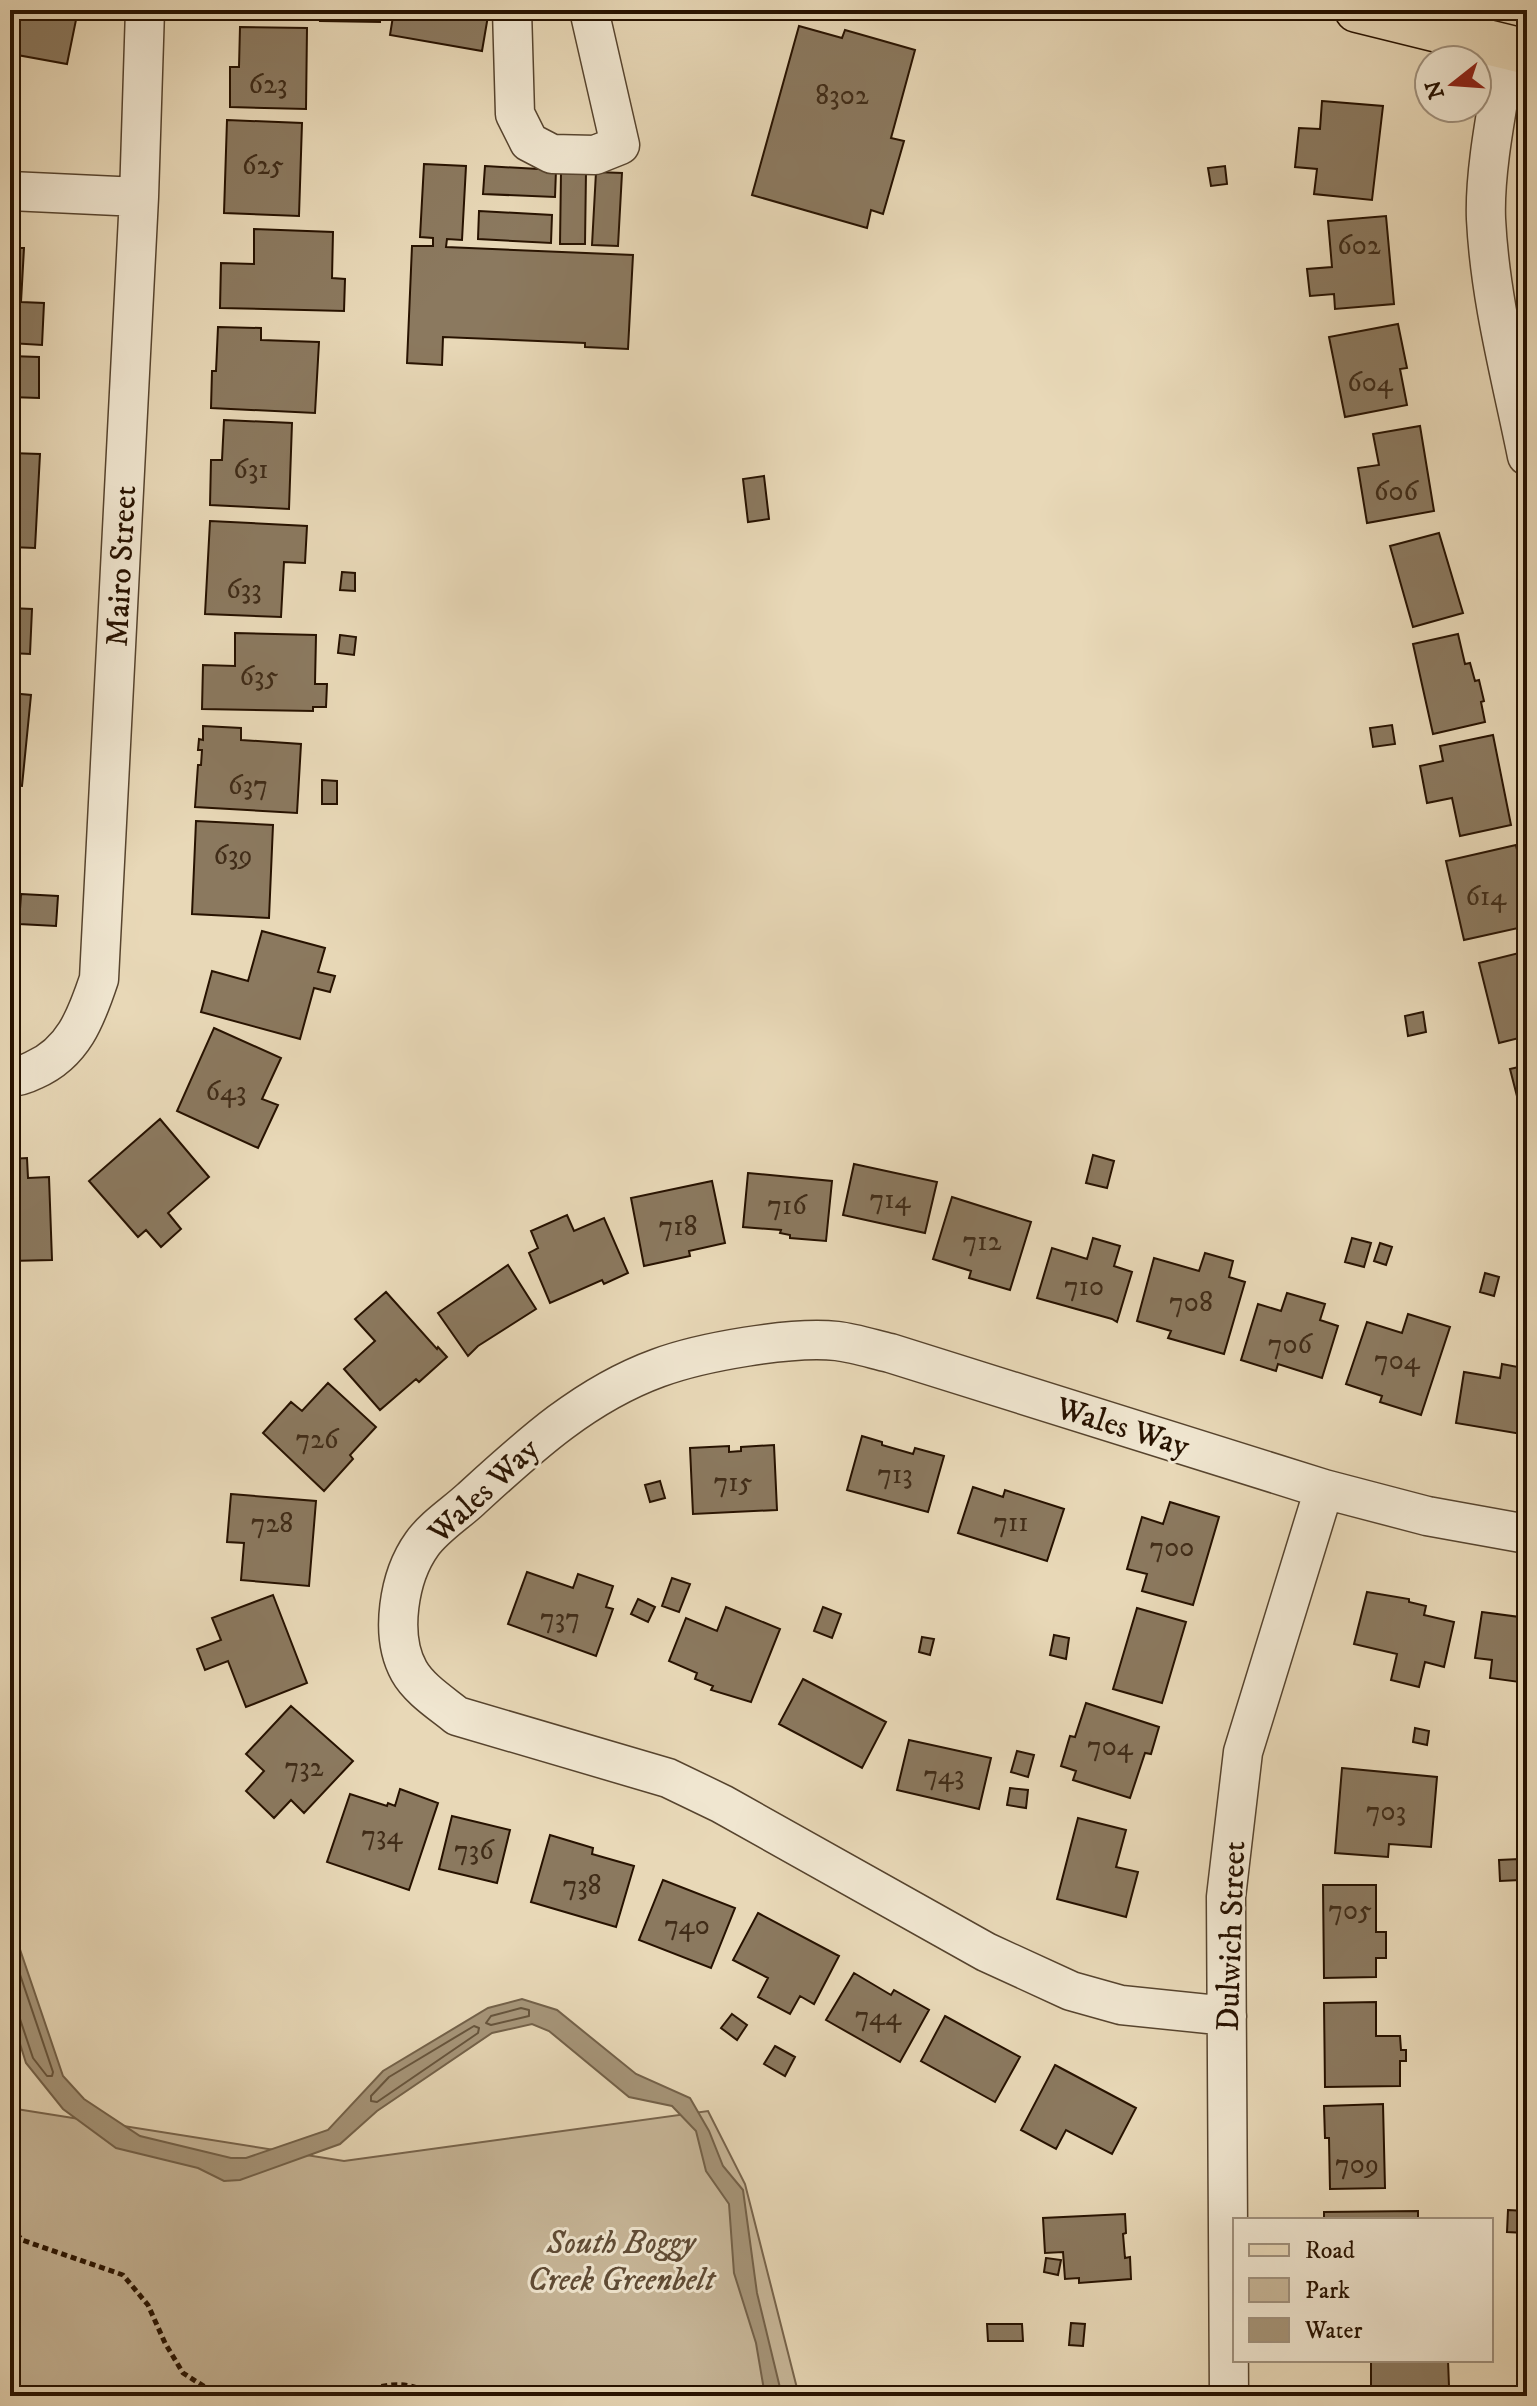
<svg xmlns="http://www.w3.org/2000/svg" width="1537" height="2406" viewBox="0 0 1537 2406" font-family="'IM FELL DW Pica',serif">
<style>
.green{fill:#c7b698;stroke:#77644c;stroke-width:2}
.water{fill:#a69579;stroke:#736149;stroke-width:2}
.lines{fill:none;stroke-linecap:round;stroke-linejoin:round}
.shore{stroke:#66543c;stroke-width:2}
.building{fill:#8b795f;stroke:#271200;stroke-width:2}
.minor-casing{stroke:#57442e;stroke-width:41}
.major-casing{stroke:#271200;stroke-width:47}
.path{stroke:#271200;stroke-width:5;stroke-dasharray:6 4;stroke-linecap:butt}
.minor{stroke:#f0e6d0;stroke-width:38}
.major{stroke:#e8d8b7;stroke-width:44}
.labels{text-anchor:middle;stroke-width:6;stroke-linejoin:round;paint-order:stroke}
.number-label{font-size:28px;fill:#402c18}
.street-label{font-size:32px;fill:#271200;stroke:#f0e6d0}
.park-label{font-size:32px;font-style:italic;fill:#5f4b35;stroke:#f0e6d0}
</style>
<rect width="100%" height="100%" fill="#e8d8b7"/>
<filter id="stains"><feTurbulence type="fractalNoise" baseFrequency=".0025" numOctaves="4"/><feColorMatrix values="0 0 0 0 .2 0 0 0 0 .09 0 0 0 0 .02 0 0 0 .5 -.17"/></filter>
<radialGradient id="worn" r=".72"><stop offset=".6" stop-color="#630" stop-opacity="0"/><stop offset="1" stop-color="#630" stop-opacity=".3"/></radialGradient>
<path class="green" d="M10,2108l334,53 364,-50 37,73 54,212h-789z"/>
<path class="water" d="M10,1920l53,156 21,23 56,37 91,22h15l82,-28 55,-59 105,-63 34,-9 35,11 79,64 54,24 19,33 14,35 20,24 14,103 25,103h-17l-9,-53 -22,-70 -5,-69 -23,-33 -10,-40 -24,-25 -43,-9 -80,-66 -17,-7 -40,9 -115,78 -37,33 -100,36 -16,1 -26,-13 -82,-20 -53,-39 -37,-46 -16,-51z"/>
<g class="lines">
<path class="shore" d="M10,1945l43,127 -1,4h-5l-14,-18 -13,-39 -10,-4
M521,2008l8,2v6l-38,9 -5,-2 5,-7z
M474,2026l5,2 -1,5 -101,69 -6,-1v-5l18,-19z"/>
</g>
<path class="building" d="M10,10h68l-11,54 -50,-9 -7,37z
M321,10h59v12l-60,-1z
M394,10h95l-7,41 -92,-16z
M799,26l43,12 3,-8 70,20 -24,88 13,3 -21,73 -12,-4 -4,18 -115,-33z
M240,27l67,1 -1,81 -76,-2v-40h9z
M1322,101l61,5 -11,94 -58,-6 3,-25 -22,-2 4,-39 21,1z
M227,120l75,3 -3,93 -75,-3z
M424,164l42,2 -4,74 -15,-1 -1,8 187,8 -5,94 -43,-2v-4l-142,-6 -1,28 -35,-2 5,-117h21v-8l-13,-1z
M485,166l71,4 -1,27 -72,-3z
M1225,166l2,18 -16,2 -3,-18z
M561,171h25l-1,73h-25z
M596,172l26,1 -4,73 -26,-1z
M479,211l73,4 -1,28 -73,-4z
M1386,216l8,88 -59,5 -1,-15 -24,2 -3,-27 25,-2 -4,-46z
M254,229l79,3 -1,46 13,1 -1,32 -124,-3 1,-45 33,1z
M10,248h14l-3,54 23,1 -2,42 -32,-2z
M1398,324l9,44 -7,1 7,36 -62,12 -16,-80z
M218,327l43,1v12l58,2 -4,71 -104,-5 1,-37h4z
M10,356l29,1v41l-29,-1z
M224,420l68,3 -3,86 -79,-4 1,-45h11z
M1420,426l14,85 -67,12 -9,-55 21,-3 -6,-31z
M10,453l30,1 -5,94 -25,-1z
M764,476l5,43 -21,3 -5,-43z
M210,521l97,5 -2,37 -21,-1 -3,55 -76,-3z
M1439,533l24,80 -50,14 -23,-81z
M342,572l13,1v18l-15,-1z
M10,608l22,1 -2,45 -20,-1z
M235,633l81,2 -1,49h12l-1,23h-13v4l-111,-2 1,-44 32,1z
M1458,634l7,30 5,-1 5,18 4,-1 5,21 -3,1 4,20 -52,12 -20,-90z
M340,635l16,2 -2,18 -16,-2z
M10,693l21,2 -9,91 -12,-1z
M1392,725l3,19 -22,3 -3,-19z
M203,726l38,2v12l60,4 -4,69 -102,-6 3,-42h3l1,-15h-4l1,-11 4,1z
M1493,735l18,90 -51,11 -8,-38 -25,5 -7,-37 23,-5 -3,-15z
M322,780l15,1v23h-15z
M196,821l77,4 -4,93 -77,-4z
M10,841h3l-1,30h7l-2,52 -7,-1z
M1516,845l9,41 -7,2 9,38 -63,14 -18,-79z
M21,894l37,2 -2,30 -37,-2z
M262,931l63,17 -7,24 17,4 -5,16 -16,-4 -14,51 -99,-27 11,-41 36,10z
M1527,951v85l-28,7 -20,-80z
M1423,1012l3,20 -18,4 -3,-20z
M214,1028l67,30 -19,41 16,6 -20,43 -81,-37z
M1527,1065v70l-17,-66z
M160,1119l49,58 -41,36 13,16 -20,18 -15,-17 -8,7 -49,-56z
M1093,1155l21,6 -7,27 -21,-5z
M27,1158l1,20 21,-1 3,83 -42,1v-102z
M854,1164l83,18 -12,51 -82,-18z
M748,1173l84,8 -6,60 -36,-3v-3l-10,-2 1,-3 -38,-3z
M712,1181l13,62 -36,8 1,5 -46,10 -13,-68z
M952,1197l79,25 -21,68 -41,-12 2,-7 -38,-12z
M567,1215l7,16 30,-13 24,55 -24,11 -2,-4 -52,23 -21,-50 9,-5 -7,-17z
M1093,1238l27,8 -6,20 18,6 -15,50 -5,-3 -75,-21 15,-50 35,11z
M1352,1238l19,5 -7,24 -19,-5z
M1380,1243l12,4 -6,18 -12,-4z
M1205,1253l28,8 -4,16 16,5 -21,72 -56,-16 3,-7 -34,-10 17,-63 45,13z
M508,1265l28,44 -58,37 -10,10 -30,-43z
M1485,1273l14,4 -5,19 -14,-4z
M386,1292l51,57 1,-2 9,10 -28,25 -3,-3 -36,31 -36,-41 31,-28 -20,-22z
M1287,1293l38,11 -5,16 18,6 -16,52 -44,-14 -2,7 -35,-11 17,-56 23,7z
M1408,1314l42,13 -29,88 -41,-13 2,-6 -36,-12 21,-62 35,11z
M1502,1364l21,4 -2,13 6,1v53l-71,-12 8,-51 36,6z
M328,1383l48,44 -26,28 3,4 -29,32 -61,-58 28,-31 11,9z
M862,1436l20,6v3l31,9 2,-6 29,8 -16,56 -81,-22z
M774,1445l3,65 -84,4 -3,-66 39,-2v6l12,-1v-4z
M660,1481l5,17 -15,4 -5,-17z
M973,1487l30,10 2,-7 59,19 -17,52 -89,-28z
M231,1494l85,7 -7,85 -68,-6 3,-37 -17,-1z
M1170,1502l49,15 -26,88 -51,-14 5,-17 -20,-5 15,-52 21,7z
M527,1572l46,16 5,-14 35,12 -7,21 7,2 -17,47 -88,-32z
M672,1578l18,6 -11,28 -17,-6z
M1367,1592l42,7v3l17,4 -2,9 30,7 -10,45 -19,-5 -6,25 -28,-7 6,-26 -43,-10z
M273,1595l34,88 -61,24 -18,-46 -23,9 -8,-21 24,-9 -9,-22z
M638,1599l17,8 -7,15 -17,-8z
M726,1607l54,22 -29,73 -40,-12 2,-4 -18,-7 2,-6 -28,-12 17,-43 31,13z
M823,1607l18,7 -9,24 -18,-7z
M1137,1608l49,14 -24,81 -49,-14z
M1482,1612l45,6v46l-5,-1 -3,19 -29,-4 2,-18 -17,-2z
M1054,1635l15,3 -3,21 -16,-4z
M922,1637l12,2 -4,16 -11,-3z
M803,1679l83,43 -24,46 -83,-44z
M1086,1703l73,24 -8,27 -6,-1 -15,45 -57,-18 3,-9 -15,-5 9,-30 5,1z
M291,1706l62,55 -49,52 -13,-13 -17,18 -28,-27 18,-20 -18,-17z
M1415,1728l14,3 -2,14 -14,-3z
M909,1740l82,18 -12,51 -82,-19z
M1017,1751l17,4 -6,22 -17,-5z
M1342,1768l95,9 -6,70 -42,-3 -1,13 -53,-4z
M1010,1788l18,2 -2,18 -19,-3z
M400,1789l38,14 -29,87 -82,-28 23,-68 37,12 1,-3 7,3z
M452,1816l58,14 -13,53 -58,-14z
M1078,1818l48,12 -10,37 22,5 -12,45 -69,-18z
M550,1835l43,13 -1,6 42,12 -18,61 -85,-25z
M1519,1859l1,21 -20,1 -1,-21z
M663,1880l72,28 -24,60 -72,-28z
M1323,1885h53v47h10v26h-10v19l-52,1z
M758,1913l81,43 -25,48 -14,-8 -10,18 -32,-17 10,-19 -35,-18z
M854,1973l37,22 3,-5 35,20 -29,52 -74,-42z
M1376,2002v34h24l1,14h5v11h-6v25l-75,1 -1,-84z
M732,2014l15,11 -10,15 -16,-12z
M945,2016l75,41 -25,45 -74,-41z
M775,2046l20,11 -10,19 -21,-12z
M1055,2065l81,43 -24,46 -46,-24 -10,19 -35,-19z
M1383,2104l2,84 -55,1 -1,-51h-4l-1,-32z
M1508,2210l19,1v22l-20,-1z
M1418,2211v9h-94v-8z
M1125,2214l1,19 -3,1 2,24 5,-1 1,22 -52,4v-5l-14,1 -2,-27 -18,1 -2,-35z
M1046,2258l15,2 -3,15 -14,-3z
M1071,2323l14,1 -2,22 -14,-1z
M987,2324h35l1,17h-35z
M1371,2360h77l1,26 -78,1z"/>
<g class="lines">
<defs>
<path id="minor" d="M512,10l3,104 14,28 23,12 43,1 25,-10 -31,-135
M1507,48c-8,52 -23,120 -21,171 4,81 25,158 41,237
M10,191l129,6
M10,1077c9,0 16,-3 24,-7 39,-17 52,-52 65,-91l40,-782 6,-187
M1227,2016l-106,-11 -50,-14 -85,-39 -264,-148 -54,-26 -211,-62c-16,-13 -38,-27 -48,-45 -20,-36 -10,-95 13,-127 12,-17 34,-31 49,-45 58,-53 113,-104 187,-131 43,-16 134,-32 179,-27 17,2 36,8 53,12l434,136 103,27 100,18
M1229,2396l-3,-499 17,-145 81,-263"/>
<path id="major" d="M1357,10l170,42"/>
</defs>
<use href="#minor" class="minor-casing"/>
<use href="#major" class="major-casing"/>
<path class="path" d="M10,2226l12,14 101,35 25,30 17,38 18,30 36,23
M353,2396c30,-12 51,-18 81,0"/>
<use href="#minor" class="minor"/>
<use href="#major" class="major"/>
</g>
<g class="labels">
<g class="number-label">
<text x="268" y="93">623</text>
<text x="842" y="104">8302</text>
<text x="263" y="174">625</text>
<text x="1359" y="254">602</text>
<text x="1370" y="391">604</text>
<text x="251" y="478">631</text>
<text x="1396" y="500">606</text>
<text x="244" y="598">633</text>
<text x="259" y="685">635</text>
<text x="248" y="794">637</text>
<text x="233" y="864">639</text>
<text x="1486" y="905">614</text>
<text x="226" y="1100">643</text>
<text x="890" y="1208">714</text>
<text x="787" y="1214">716</text>
<text x="678" y="1235">718</text>
<text x="982" y="1250">712</text>
<text x="1084" y="1295">710</text>
<text x="1191" y="1311">708</text>
<text x="1290" y="1353">706</text>
<text x="1397" y="1369">704</text>
<text x="317" y="1448">726</text>
<text x="895" y="1483">713</text>
<text x="733" y="1491">715</text>
<text x="1011" y="1531">711</text>
<text x="272" y="1532">728</text>
<text x="1172" y="1556">700</text>
<text x="560" y="1627">737</text>
<text x="1110" y="1755">704</text>
<text x="304" y="1776">732</text>
<text x="944" y="1784">743</text>
<text x="1386" y="1820">703</text>
<text x="382" y="1844">734</text>
<text x="474" y="1859">736</text>
<text x="582" y="1894">738</text>
<text x="1350" y="1919">705</text>
<text x="687" y="1934">740</text>
<text x="878" y="2025">744</text>
<text x="1357" y="2173">709</text>
</g>
<g class="street-label">
<text transform="translate(120 566) rotate(-87)" y="11">Mairo Street</text>
<text transform="translate(1123 1426) rotate(17)" y="11">Wales Way</text>
<text transform="translate(483 1490) rotate(-43)" y="11">Wales Way</text>
<text transform="translate(1230 1936) rotate(-88)" y="11">Dulwich Street</text>
</g>
<g class="park-label">
<text x="621" y="2253">South Boggy<tspan x="621" dy="37">Creek Greenbelt</tspan></text>
</g>
</g>
<rect width="1537" height="2406" fill="none" stroke="#e8d8b7" stroke-width="40"/>
<rect x="12" y="12" width="1513" height="2382" fill="none" stroke="#271200" stroke-width="4"/>
<rect x="20" y="20" width="1497" height="2366" fill="none" stroke="#271200" stroke-width="2"/>
<rect x="1233" y="2218" width="260" height="144" fill="#f0e6d0" stroke="#a0917d" stroke-width="2"/>
<rect x="1249" y="2244" width="40" height="12" fill="#e8d8b7" stroke="#a0917d" stroke-width="2"/>
<text x="1305" y="2258" font-size="24" fill="#271200">Road</text>
<rect x="1249" y="2278" width="40" height="24" fill="#c7b698" stroke="#a0917d" stroke-width="2"/>
<text x="1305" y="2298" font-size="24" fill="#271200">Park</text>
<rect x="1249" y="2318" width="40" height="24" fill="#a69579" stroke="#a0917d" stroke-width="2"/>
<text x="1305" y="2338" font-size="24" fill="#271200">Water</text>
<g transform="translate(1453 84) rotate(253)"><circle r="38" fill="#f0e6d0" stroke="#a0917d" stroke-width="2"/>
<path d="M0-6L14 30L0 20L-14 30Z" fill="#8f2418"/>
<text y="-12" font-size="22" font-weight="bold" text-anchor="middle" fill="#271200">N</text>
</g>
<rect width="100%" height="100%" filter="url(#stains)"/>
<rect width="100%" height="100%" fill="url(#worn)"/>
</svg>
